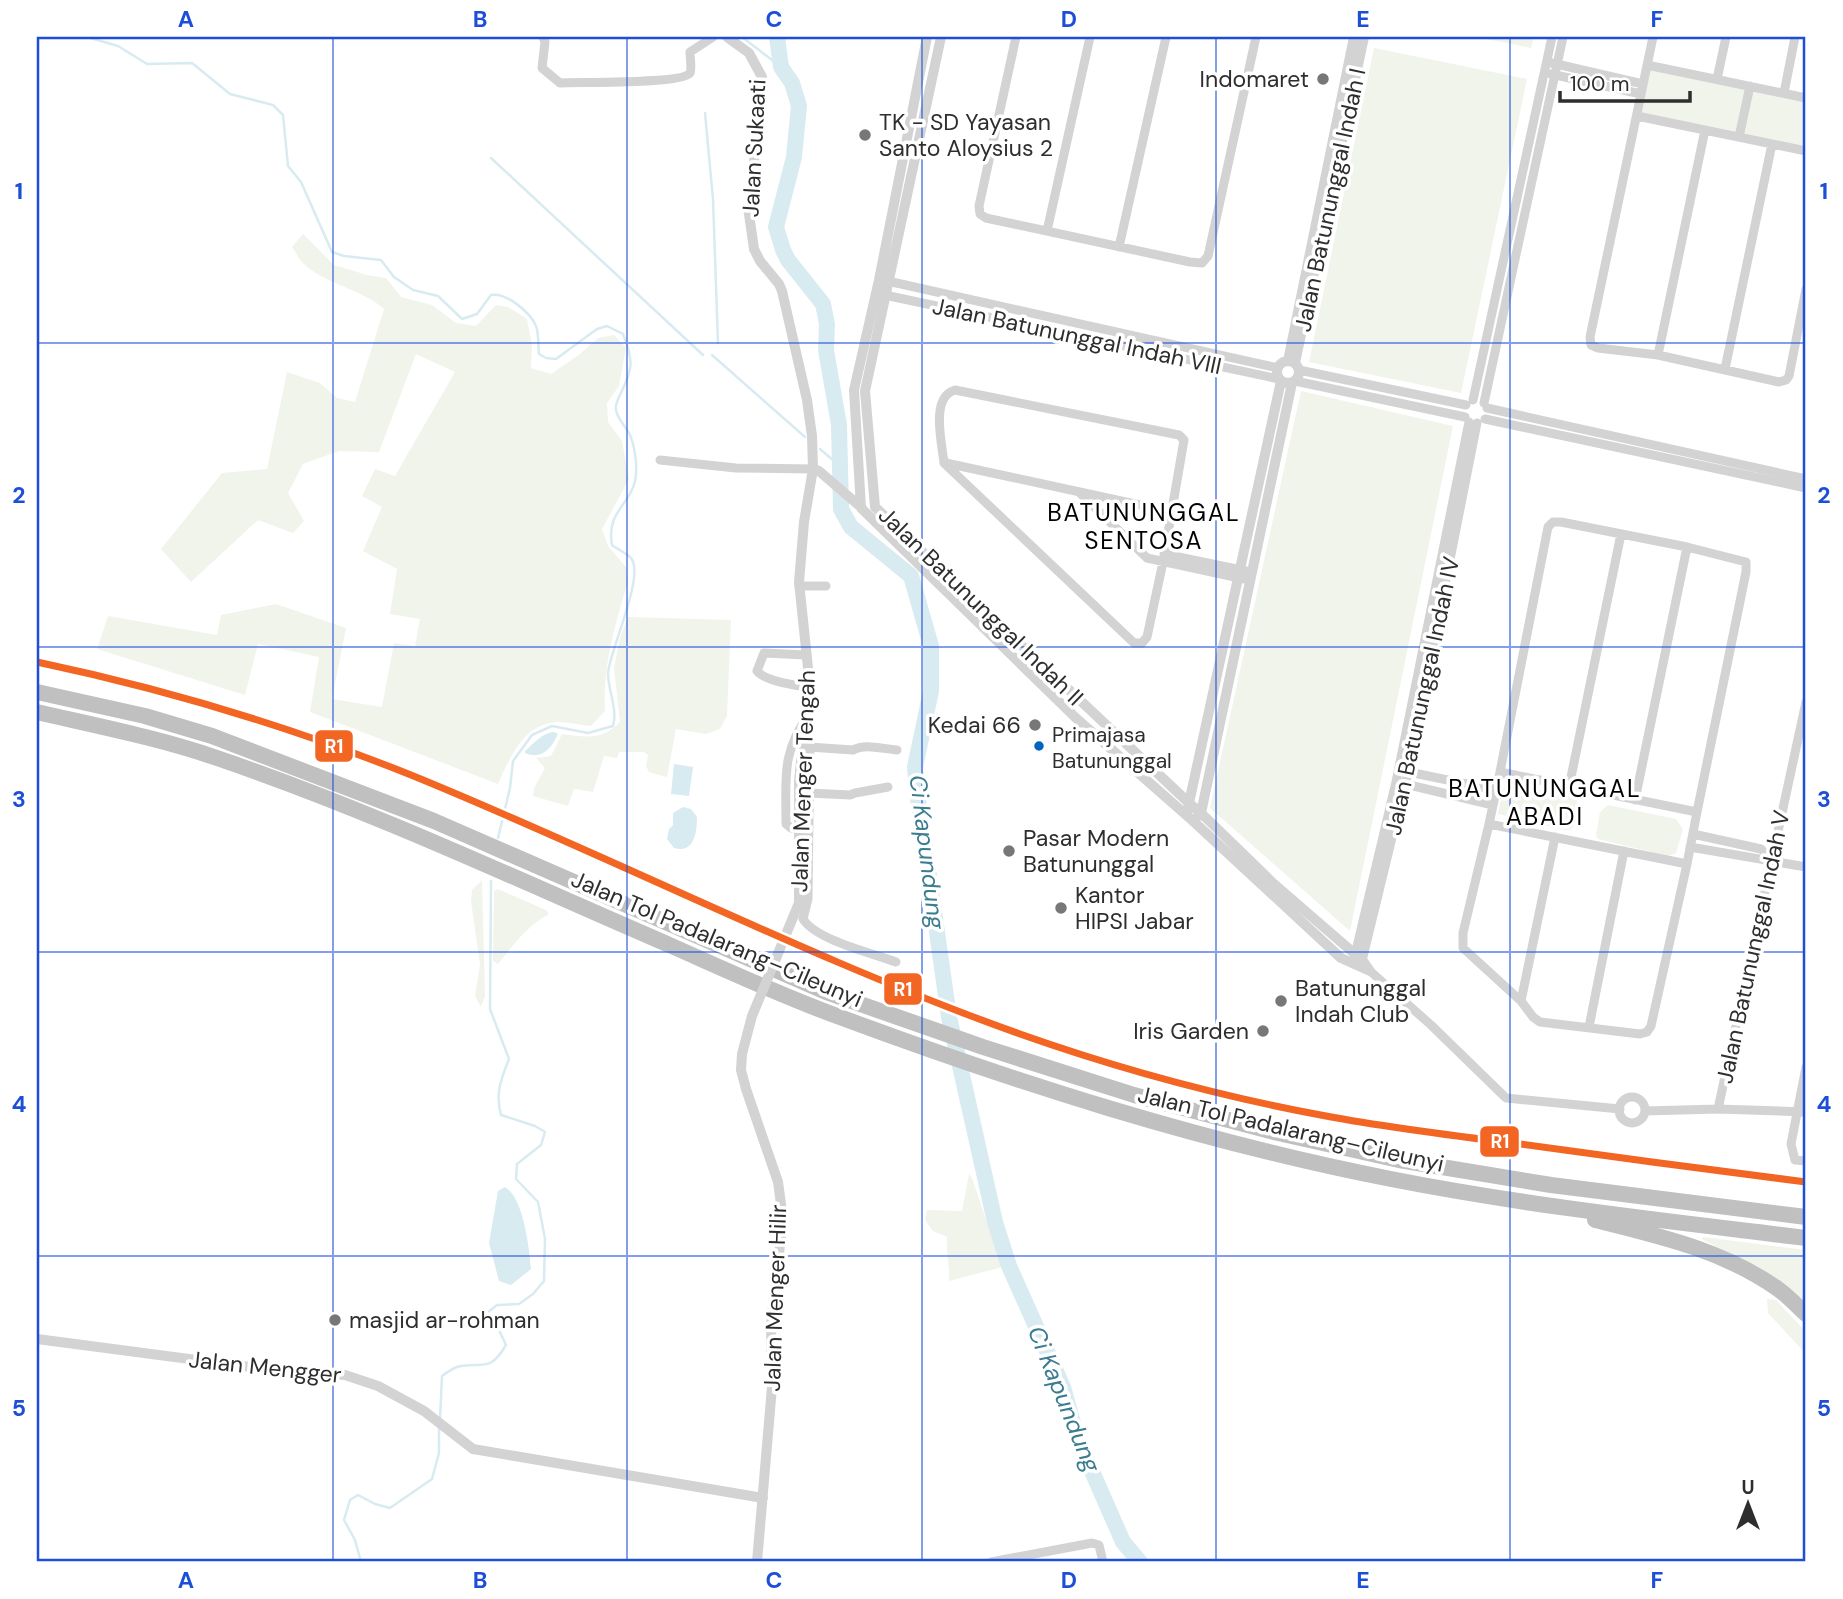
<svg xmlns="http://www.w3.org/2000/svg" width="1843" height="1599" viewBox="0 0 1843 1599" font-family="'DM Sans',sans-serif">
<style>
.green{fill:#f1f4eb}
.water{fill:#d8ebf1}
.lines{fill:none;stroke-linecap:round;stroke-linejoin:round}
.stream{stroke:#d8ebf1;stroke-width:2.5}
.river{stroke:#d8ebf1;stroke-width:16}
.minor{stroke:#d3d3d3;stroke-width:9}
.tertiary{stroke:#d3d3d3;stroke-width:10}
.motorway{stroke:#c0c0c0;stroke-width:16}
.tertiary-bridge{stroke:#d3d3d3;stroke-width:10}
.rail-1-casing{stroke:#fff;stroke-width:12}
.rail-1{stroke:#f26522;stroke-width:7}
.grid{fill:none;stroke:#1d4ed8;stroke-width:2;stroke-opacity:0.55}
.poi-dot{fill:#777;stroke:#fff;stroke-width:2.5}
.bus-dot{fill:#0065bd;stroke:#fff;stroke-width:2.5}
.labels{text-anchor:middle;stroke-width:7;stroke-linejoin:round;paint-order:stroke}
.bus-label{font-size:21px;fill:#2e2e2e;stroke:#fff;text-anchor:start}
.poi-label{font-size:23px;fill:#2e2e2e;stroke:#fff;text-anchor:start}
.street-label{font-size:23px;fill:#2e2e2e;stroke:#fff}
.neighbourhood-label{font-size:24px;letter-spacing:2px;fill:#000;stroke:#fff}
.water-label{font-size:24px;font-style:italic;fill:#3c7c90;stroke:#fff}
.line-badge{stroke:#fff;stroke-width:2.5}
.badge-label{font-size:19px;text-anchor:middle;font-weight:bold;fill:#fff}
.neatline{fill:none;stroke:#1d4ed8;stroke-width:2.5}
.grid-label{font-size:23px;text-anchor:middle;font-weight:bold;fill:#1d4ed8}
</style>
<rect width="100%" height="100%" fill="#fff"/>
<path class="green" d="M1477,37h57l-3,11z
M1374,48l153,31 -66,314 -152,-31z
M1648,66l158,34v49l-168,-34z
M303,234l31,31 33,10 19,3 15,19 31,8 24,18 20,3 20,-21 12,2 19,12 5,26 -1,23 20,6 29,-20 18,-16 16,-3 12,13 -7,38 -12,17 1,19 14,19 7,38 -27,50 6,17 18,21 2,14c-12,42 -26,85 -23,130l-14,15c-11,-1 -23,-4 -34,-4 -33,2 -47,35 -59,62l-188,-72 9,-55 -61,-13 -13,51 -148,-46 11,-33 109,19 4,-20 55,-11 70,24 -14,71 50,8 12,-64 21,3 5,-27 -30,-5 7,-45 -34,-18 19,-44 -20,-11 13,-27 20,7 60,-104 -39,-18 -37,98 -40,-1 -36,13 -15,29 16,28 -11,12 -35,-13 -67,62 -30,-33 61,-76 45,-4 20,-97 33,11 17,15 18,4 29,-93c-23,-21 -62,-25 -83,-48 -3,-4 -6,-10 -9,-14z
M1301,391l152,35 -103,505 -140,-123z
M628,617l103,3 -4,96 -7,13 -14,5 -30,-5 -9,48 -18,-5 -3,-6 2,-11 -4,-3h-25l-2,6 -13,-2 -11,36 -19,-3 -6,17 -35,-10 1,-8 11,-20 -9,-10 15,-2 11,-22c24,3 39,7 58,-12l-6,-54 6,-31z
M1508,784l63,12 6,3 -3,27 -4,4h-6l-66,-16 6,-27z
M1608,805l68,14 7,10 -7,24 -8,3 -70,-17 -2,-3 4,-24z
M482,880l3,116 -4,11 -6,-11 5,-31 -9,-64 1,-11z
M498,889l48,21 3,4c-22,12 -35,30 -51,50l-5,-3 1,-70z
M969,1174l3,4 30,89 -53,14c1,-15 -3,-28 -2,-44l-14,-6 -8,-11 2,-10 35,1z
M1703,1237l103,13v58l-53,-43 -51,-26z
M1767,1299l9,1 30,32v22l-38,-41z"/>
<path class="water" d="M554,732l4,2c-7,15 -16,26 -33,19v-2c9,-8 17,-18 29,-19z
M674,764l19,3 -4,29 -18,-2z
M683,807l8,2 6,8c0,16 -3,37 -23,31l-7,-9 2,-10 4,-4v-12z
M505,1187c19,12 24,60 26,82l-20,16 -12,-4 -10,-38 9,-52z"/>
<g class="lines">
<path class="stream" d="M87,37l31,9 29,18 45,-1 38,31 43,11 10,10 5,51 13,16 31,70 12,4 37,4 13,17 19,13 25,6 24,23 15,-5 14,-19c15,-3 39,17 45,31 3,8 2,20 3,28l7,4 10,1 41,-30 10,-3 16,8c11,27 10,35 -3,61 -2,4 -5,9 -4,15 1,8 9,16 13,23 6,12 9,35 6,48 -5,25 -29,30 -23,64 5,4 14,8 18,12 17,15 -20,92 -22,116 0,18 10,36 5,53l-25,7 -36,-7 -20,9 -19,26 -3,27 -12,50
M742,37l39,30
M705,113l8,86 5,144
M491,158l212,197
M712,355l93,82
M820,449l21,18
M440,1420l2,-44c4,-3 10,-7 15,-9 25,-6 32,7 49,-22l-7,-15 -12,-17 10,-8 22,-1 14,-10 11,-13 1,-42 -7,-37 -22,-23 1,-15 24,-19 4,-13 -10,-6 -34,-11c-6,-21 0,-36 8,-56l-19,-50 1,-128
M361,1562l-6,-22 -11,-20 6,-20 8,-5 17,9 15,4 42,-29 7,-26v-27"/>
<path class="river" d="M777,37l4,30 11,16 7,23 -5,51 -18,70 7,23 5,10 35,44 4,20 -1,26 13,75 2,84 10,18 60,49 20,70v45l-16,76 2,24 32,226 46,205 14,44 54,121 14,50 46,105 17,20"/>
<path class="minor" d="M543,37l2,5 -3,26 18,15c18,-1 123,1 130,-10 2,-4 0,-16 0,-21l23,-15
M1016,37l-37,169 1,8 6,4 204,44 12,1 6,-7 48,-219
M1653,37l-63,300 1,8 7,3 60,7 121,27 7,-2 3,-4 17,-87
M1552,63l91,21
M1647,65l159,33
M1551,74l90,20
M1717,79l9,-42
M1784,93l11,-56
M1637,116l169,35
M1739,137l11,-51
M1047,231l43,-194
M1119,247l47,-210
M883,280l395,88
M880,294l399,85
M1658,355l47,-225
M1725,369l47,-225
M1299,370l167,35
M1295,381l170,36
M955,390l224,45 5,5 -21,122 -16,75 -5,6h-8l-190,-180c-2,-20 -14,-66 11,-73z
M1473,400l79,-363
M1484,403l79,-366
M1487,408l319,71
M1485,419l321,69
M660,460l76,8 77,1
M946,463l226,49
M1080,493l67,65 97,21
M1164,554l82,17
M799,586h27
M806,655l-42,-2 -7,18c8,10 39,15 53,16
M810,740l-2,159 -5,20c13,21 69,34 93,43
M809,747l44,3c12,-7 29,-1 44,0
M1404,771l92,19
M1500,772l48,-245 5,-5h8l126,25 59,15v10l-49,240
M1500,772l197,40 -10,52 -198,-40z
M1401,783l92,22
M1569,787l52,-253
M809,793l41,2 5,-2 33,-6
M1635,800l52,-253
M1489,824l-26,109v15l58,53 12,16 7,5 100,12 7,-2 4,-6 36,-162
M804,830l-13,-2 -5,-4c0,-47 -5,-71 24,-112
M1693,834l68,15 11,10
M1690,847l116,20
M1354,959l42,-177 73,-360
M1361,965l47,-193 69,-349
M1370,971l61,54 75,73 114,11
M1521,1001l34,-164
M1589,1027l35,-176
M1806,1067l-15,77 4,16 11,1
M1619 1110a13 13 0 1 1 26 0a13 13 0 1 1-26 0Z
M1718,1109l88,-407
M1645,1111l73,-2 88,3
M991,1562l101,-19 7,2 4,17"/>
<path class="tertiary" d="M727,37l22,16 13,24 -13,137 5,35 6,12 19,23 3,7 25,109 5,36 1,33 -9,53 -5,60 11,105v37l-9,37 -2,21
M927,37l-48,243 -25,110 7,118 216,211 116,102 8,-8 -12,-10 -2,12
M941,37l-76,354 10,116 314,296
M1288,361l66,-324
M1277 372a11 11 0 1 1 22 0a11 11 0 1 1-22 0Z
M1295,363l69,-326
M813,469l6,2 43,37
M1189,803l92,-422
M1193,821l148,137 29,13 -7,-10 -89,-77 -73,-71 91,-430
M37,1339l236,31 72,5 33,11 46,25 49,38 290,49
M757,1562l15,-175 -1,-63 12,-105"/>
<path class="motorway" d="M37,692l108,24 67,20 222,85 392,171 157,55 151,48 144,38 121,27 152,25 255,32
M37,712c60,14 122,26 180,46 156,53 306,124 457,189 54,24 108,49 163,69 180,67 365,126 554,163 137,27 277,42 415,59
M1595,1220c64,16 128,30 183,69 10,7 19,17 28,25"/>
<path class="tertiary-bridge" d="M783,1219l-5,-37 -32,-93 -5,-19 1,-16 10,-38 47,-113v-121"/>
<defs>
<path id="rail-1" d="M37,662c128,27 252,64 374,113 204,83 401,185 609,259 99,35 203,63 306,82 64,12 129,20 194,28 95,13 191,26 286,38"/>
</defs>
<use href="#rail-1" class="rail-1-casing"/>
<use href="#rail-1" class="rail-1"/>
</g>
<path class="grid" d="M333,37v1525M627,37v1525M922,37v1525M1216,37v1525M1510,37v1525M37,343h1769M37,647h1769M37,952h1769M37,1256h1769"/>
<g class="poi-dot">
<circle cx="1323" cy="79" r="7"/>
<circle cx="865" cy="135" r="7"/>
<circle cx="1035" cy="725" r="7"/>
<circle cx="1009" cy="851" r="7"/>
<circle cx="1061" cy="908" r="7"/>
<circle cx="1281" cy="1001" r="7"/>
<circle cx="1263" cy="1031" r="7"/>
<circle cx="335" cy="1320" r="7"/>
</g>
<circle class="bus-dot" cx="1039" cy="746" r="6"/>
<g class="labels">
<g class="bus-label">
<text x="1052" y="742">Primajasa<tspan x="1052" dy="26">Batununggal</tspan></text>
</g>
<g class="poi-label">
<text x="1309" y="87" text-anchor="end">Indomaret</text>
<text x="879" y="130">TK - SD Yayasan<tspan x="879" dy="26">Santo Aloysius 2</tspan></text>
<text x="1021" y="733" text-anchor="end">Kedai 66</text>
<text x="1023" y="846">Pasar Modern<tspan x="1023" dy="26">Batununggal</tspan></text>
<text x="1075" y="903">Kantor<tspan x="1075" dy="26">HIPSI Jabar</tspan></text>
<text x="1295" y="996">Batununggal<tspan x="1295" dy="26">Indah Club</tspan></text>
<text x="1249" y="1039" text-anchor="end">Iris Garden</text>
<text x="349" y="1328">masjid ar-rohman</text>
</g>
<g class="street-label">
<text transform="translate(754 148) rotate(-87)" y="8">Jalan Sukaati</text>
<text transform="translate(1330 200) rotate(-78)" y="8">Jalan Batununggal Indah I</text>
<text transform="translate(1077 336) rotate(12)" y="8">Jalan Batununggal Indah VIII</text>
<text transform="translate(981 606) rotate(44)" y="8">Jalan Batununggal Indah II</text>
<text transform="translate(1422 696) rotate(-78)" y="8">Jalan Batununggal Indah IV</text>
<text transform="translate(803 781) rotate(-88)" y="8">Jalan Menger Tengah</text>
<text transform="translate(717 939) rotate(23)" y="8">Jalan Tol Padalarang–Cileunyi</text>
<text transform="translate(1753 947) rotate(-78)" y="8">Jalan Batununggal Indah V</text>
<text transform="translate(1291 1129) rotate(13)" y="8">Jalan Tol Padalarang–Cileunyi</text>
<text transform="translate(775 1298) rotate(-88)" y="8">Jalan Menger Hilir</text>
<text transform="translate(265 1367) rotate(6)" y="8">Jalan Mengger</text>
</g>
<g class="neighbourhood-label">
<text x="1144" y="521">BATUNUNGGAL<tspan x="1144" dy="28">SENTOSA</tspan></text>
<text x="1545" y="797">BATUNUNGGAL<tspan x="1545" dy="28">ABADI</tspan></text>
</g>
<g class="water-label">
<text transform="translate(927 852) rotate(83)" y="8">Ci Kapundung</text>
<text transform="translate(1064 1399) rotate(68)" y="8">Ci Kapundung</text>
</g>
</g>
<g class="line-badge">
<rect x="314" y="729" width="40" height="34" rx="7" fill="#f26522"/>
<rect x="883" y="972" width="40" height="34" rx="7" fill="#f26522"/>
<rect x="1479" y="1125" width="41" height="33" rx="7" fill="#f26522"/>
</g>
<g class="badge-label">
<text x="334" y="753">R1</text>
<text x="903" y="996">R1</text>
<text x="1500" y="1148">R1</text>
</g>
<rect width="1843" height="1599" fill="none" stroke="#ffffff" stroke-width="77"/>
<g transform="translate(1748 1504)" stroke="#ffffff" stroke-width="5" paint-order="stroke">
<path d="M0-5L12 26L0 18L-12 26Z" fill="#2e2e2e"/>
<text y="-10" font-size="19" font-weight="bold" text-anchor="middle" fill="#2e2e2e">U</text>
</g>
<path d="M1560 91v10h130v-10" fill="none" stroke="#2e2e2e" stroke-width="3.5"/>
<text x="1570" y="91" font-size="21" fill="#2e2e2e" stroke="#ffffff" stroke-width="5" paint-order="stroke">100 m</text>
<rect x="38" y="38" width="1766" height="1522" class="neatline"/>
<g class="grid-label">
<text x="186" y="27">A</text>
<text x="480" y="27">B</text>
<text x="774" y="27">C</text>
<text x="1069" y="27">D</text>
<text x="1363" y="27">E</text>
<text x="1657" y="27">F</text>
<text x="19" y="199">1</text>
<text x="1824" y="199">1</text>
<text x="19" y="503">2</text>
<text x="1824" y="503">2</text>
<text x="19" y="807">3</text>
<text x="1824" y="807">3</text>
<text x="19" y="1112">4</text>
<text x="1824" y="1112">4</text>
<text x="19" y="1416">5</text>
<text x="1824" y="1416">5</text>
<text x="186" y="1588">A</text>
<text x="480" y="1588">B</text>
<text x="774" y="1588">C</text>
<text x="1069" y="1588">D</text>
<text x="1363" y="1588">E</text>
<text x="1657" y="1588">F</text>
</g>
</svg>
